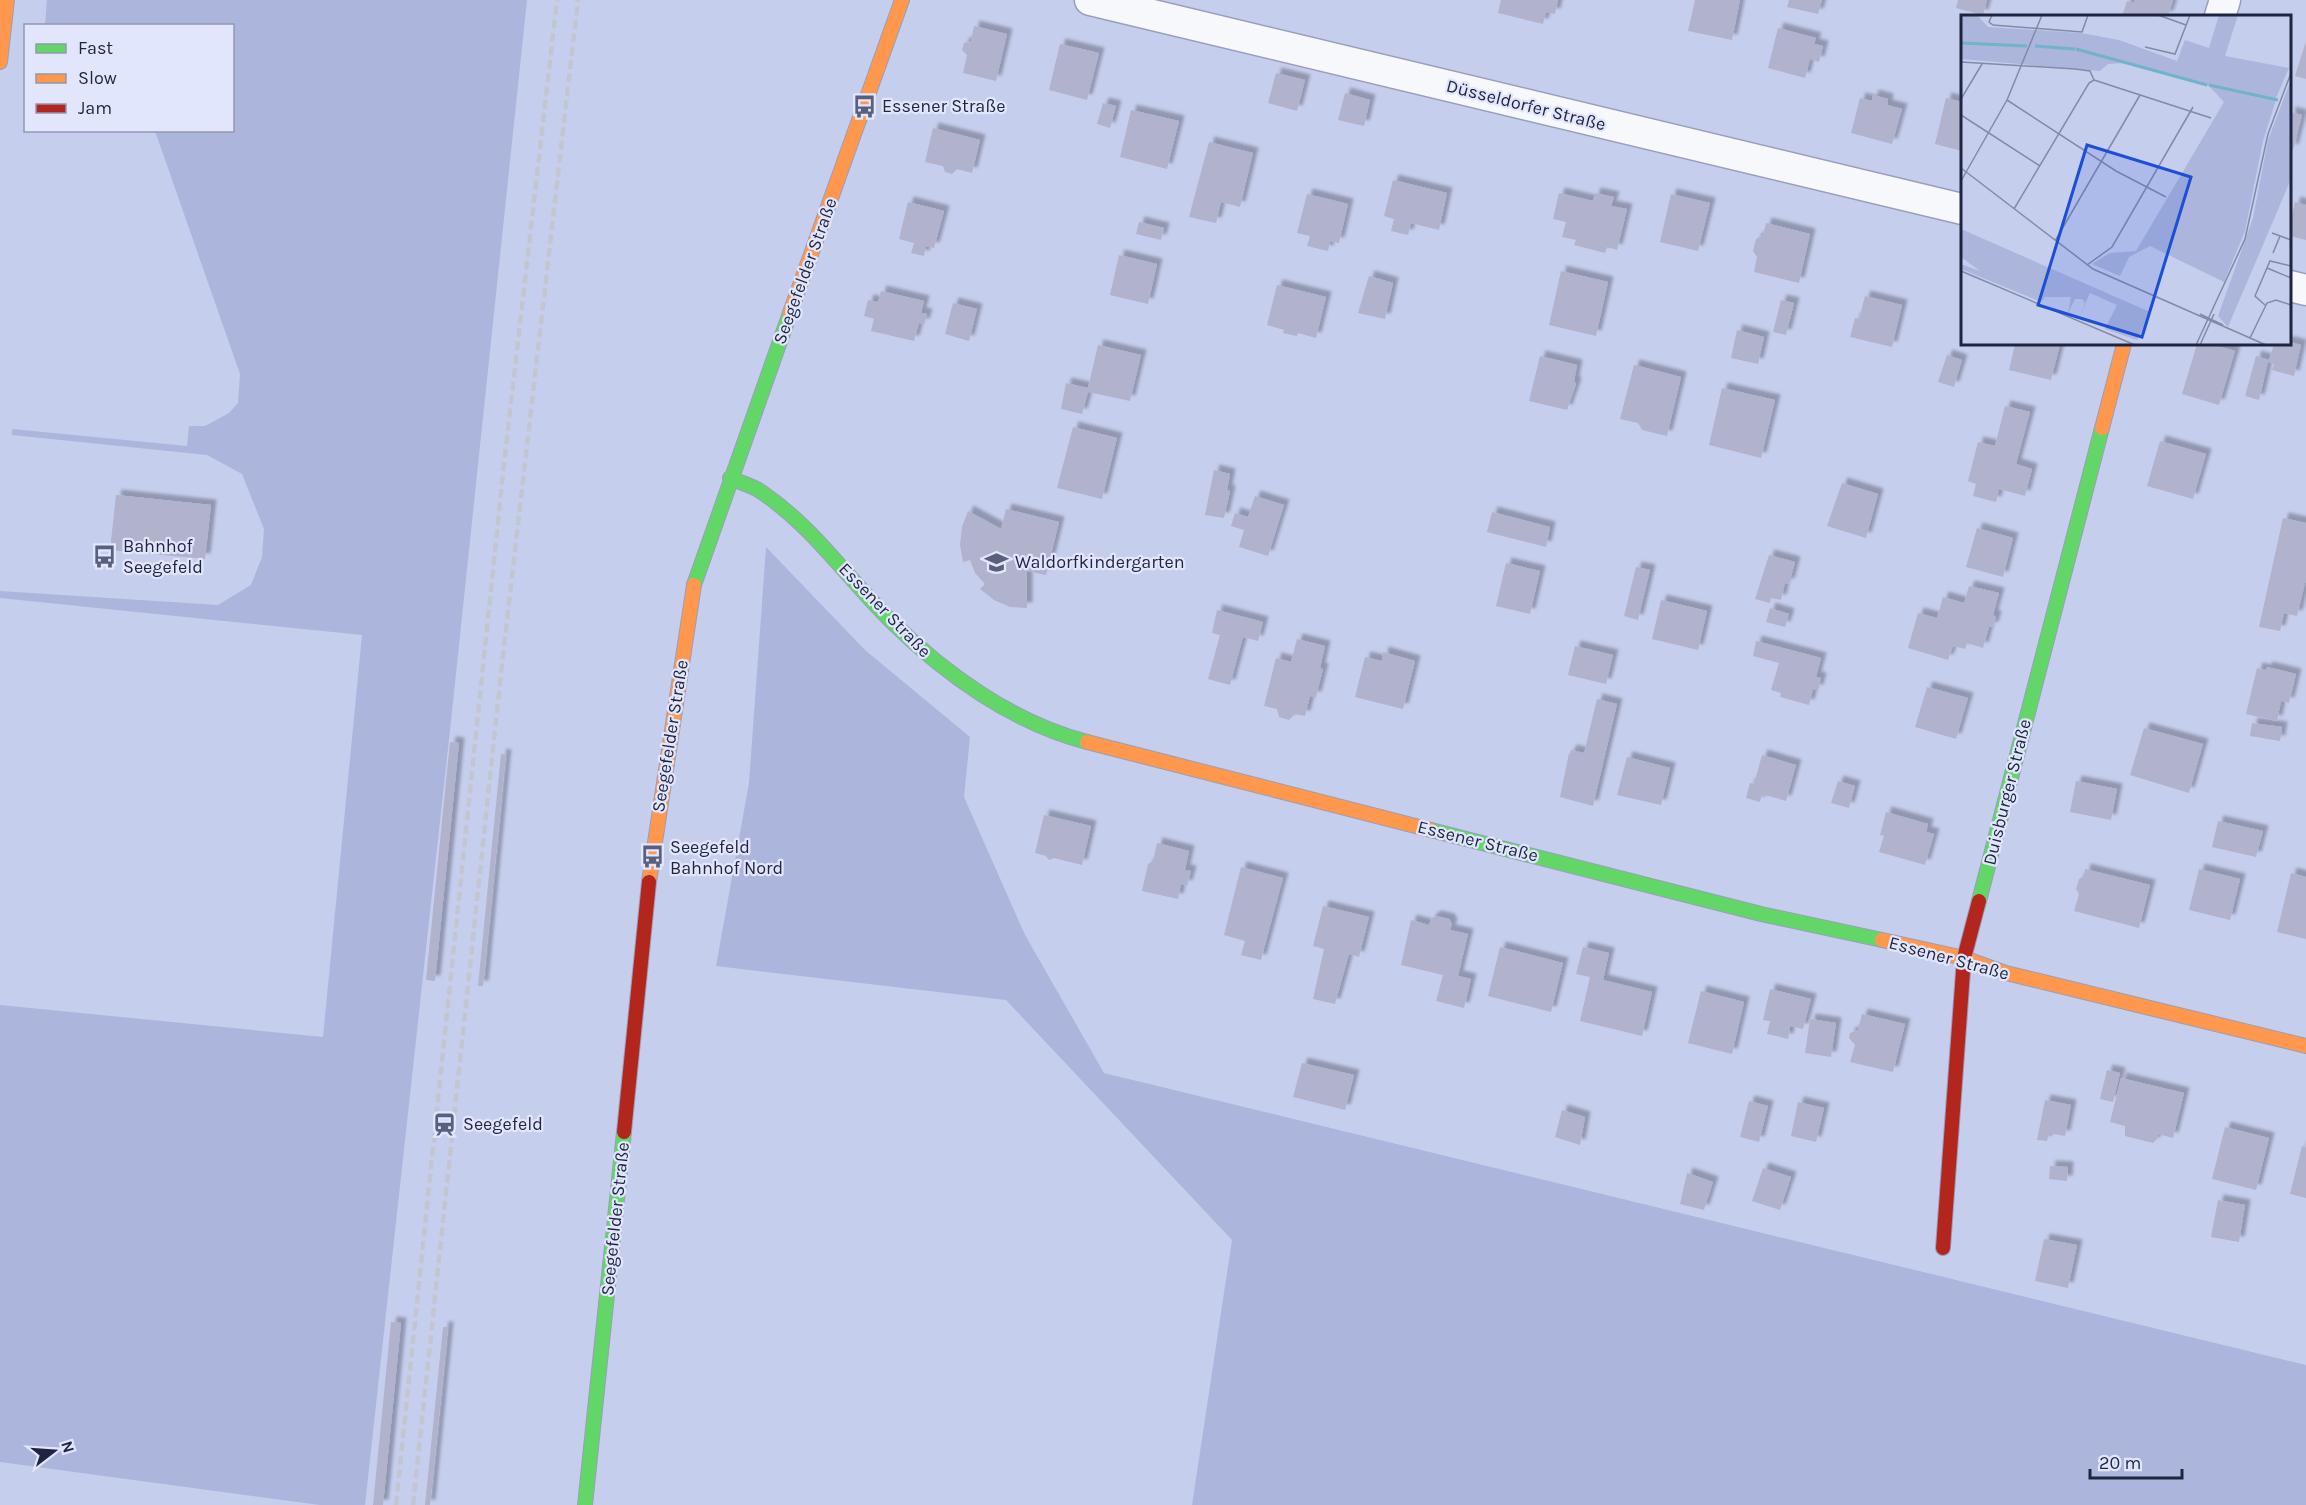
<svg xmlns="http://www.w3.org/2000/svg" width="2306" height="1505" viewBox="0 0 2306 1505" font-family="Karla,sans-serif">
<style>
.green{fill:#acb5dc}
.building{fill:#b1b2cc;filter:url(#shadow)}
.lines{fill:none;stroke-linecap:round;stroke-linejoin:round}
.street-casing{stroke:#999fba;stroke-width:33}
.fast-casing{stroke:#999fba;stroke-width:16}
.slow-casing{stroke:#999fba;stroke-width:16}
.jam-casing{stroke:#999fba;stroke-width:16}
.street{stroke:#f6f8fc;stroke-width:30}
.fast{stroke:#63d668;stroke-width:14}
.slow{stroke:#ff974d;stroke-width:14}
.jam{stroke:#b3261e;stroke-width:14}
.rail{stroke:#c3c6cf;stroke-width:4.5;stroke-dasharray:9 4.5;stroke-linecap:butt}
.labels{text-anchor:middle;stroke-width:4.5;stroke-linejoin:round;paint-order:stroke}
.street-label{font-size:18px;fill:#1f2440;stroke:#e1e6fd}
.poi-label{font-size:18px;fill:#1f2440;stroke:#e1e6fd;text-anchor:start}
.inset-river{fill:none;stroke:#71b3cb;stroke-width:3}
.inset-road{fill:none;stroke:#838aa8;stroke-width:1.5}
.view{fill:#1d4ed8;fill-opacity:0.15;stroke:#1d4ed8;stroke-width:3}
.inset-edge{fill:none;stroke:#1f2440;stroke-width:3}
</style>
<defs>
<filter id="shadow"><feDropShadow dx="5.5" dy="-5.5" stdDeviation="1.5" flood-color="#0004"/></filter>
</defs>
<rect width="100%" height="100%" fill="#c6ceee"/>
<path class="green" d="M47,0h480l-76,721 -86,784h-45l-320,-43v-457l323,32 39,-402 -362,-37v-7l218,14 33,-20 11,-28 2,-28 -22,-55 -35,-19 -195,-20v-6l175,17 2,-20h16l24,-13 9,-10 2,-29 -85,-243 77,-1v-104l-187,-1z
M766,547l99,103 105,87 -6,60 61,138 79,138 1202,292v140h-1114l40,-265 -226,-240 -290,-34 33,-183z"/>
<path class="building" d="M1501,0h57l-3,14 -9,-2 -3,12 -45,-11z
M1695,0h45l-8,40 -44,-9z
M1789,0h33l-4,14 -31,-7z
M1958,0h29l-4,15 -27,-7z
M2135,0h38l-5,16h-46l5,-15 7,2z
M974,26l33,8 -11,47 -33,-8 4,-18 -5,-5 2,-7 7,-2z
M1778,28l38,10 -2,6 9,2 -4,16 -9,-3 -5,19 -37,-10z
M2306,41v38l-11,-3z
M1060,44l39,9 -12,47 -38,-10z
M1276,73l29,7 -8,31 -29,-8z
M1345,93l25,7 -6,26 -26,-6z
M1873,95l15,4 -1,6 15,4 -10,35 -41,-11 9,-35 12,3z
M1946,98l16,4v49l-27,-7z
M1103,103l13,3 -6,22 -13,-4z
M1131,110l48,11 -12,48 -47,-12z
M2290,112l12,3 -9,35 -3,-1z
M933,128l47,12 -8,33 -15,-4 -5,5 -7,-2 -2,-6 -18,-4z
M1209,142l44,11 -13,54 -19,-5 -5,21 -27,-6z
M1393,180l54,13 -8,37 -28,-7 -3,12 -17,-4 3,-12 -10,-3z
M1559,193l34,8 2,-8 19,4 -3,9 16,3 -10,41 -10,-3 -2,6 -31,-8 2,-5 -14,-3 4,-15 -13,-3z
M1307,194l41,10 -9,39 -9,-2 -2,10 -21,-5 3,-10 -13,-3z
M1671,194l39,9 -12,48 -38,-9z
M908,202l36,9 -10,37 -8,-2 -2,10 -13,-3 3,-10 -15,-4z
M2295,202l11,3v35l-16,-4v-17h1z
M1139,222l25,6 -3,12 -25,-6z
M1766,223l44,11 -11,49 -45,-11 3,-15 -4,-6 3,-12 7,-4z
M1119,255l38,9 -9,40 -38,-9z
M1561,271l47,11 -12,54 -47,-11z
M1369,276l24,7 -8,36 -27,-6z
M1277,285l49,12 -10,41 -18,-5 -1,3 -14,-3 1,-3 -17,-5z
M881,291l43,10 -3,12 6,1 -3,10 -5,-1 -5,18 -43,-10 3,-12 -10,-3 4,-16 10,2z
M1865,296l37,9 -10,42 -42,-10 5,-19 4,1z
M1781,300l13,3 -8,32 -13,-3z
M953,303l24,6 -8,32 -24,-7z
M1737,330l27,7 -6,27 -27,-6z
M2290,342l11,3 -7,31 -22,-6 2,-6 -6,-2 -9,38 -14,-4 11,-40 13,4 5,-16z
M2015,344h45l-9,36 -42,-10z
M2197,344h13l25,7 -16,54 -37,-11z
M1098,345l43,10 -11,46 -42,-9 -6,22 -21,-5 5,-26 22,5z
M1947,355l15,5 -8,27 -16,-5z
M1540,356l37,9 -3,16 2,3 -9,26 -38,-9z
M1634,365l47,12 -14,59 -25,-6 -4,-7 -18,-4z
M1722,388l53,12 -14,58 -52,-13z
M2005,406l25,6 -14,52 16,5 -7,27 -26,-7 -3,13 -23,-6 3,-12 -8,-3 10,-39 17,4z
M1073,427l44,11 -15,61 -45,-11z
M2160,441l46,13 -13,45 -46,-13z
M1214,470l16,4 -3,16 3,1 -6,27 -19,-3z
M1842,483l36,11 -12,44 -39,-12z
M116,495l95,10 -6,54 -95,-9z
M1255,496l29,9 -16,51 -29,-9 5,-17 -13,-4 4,-13 13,4z
M1006,509l53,13 -13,53 -19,-4v37l-17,-1 -16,-7 -14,-11 5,-5 -10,-11 -5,-13 -7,2 -3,-17 2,-18 6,-16 33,18z
M1492,512l58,15 -4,20 -59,-15z
M2283,518l23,5v56l-9,37 -13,-3 -4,18 -21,-4z
M1977,528l36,10 -10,39 -37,-10z
M1769,555l26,7 -6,22 -4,-1 -4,17 -10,-2 -1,5 -15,-4z
M1506,563l34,8 -10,43 -34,-8z
M1636,567l14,3 -12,50 -14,-4z
M1969,586l30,7 -6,22 3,2 -3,10h-4l-6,21 -16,-5 -2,6 -12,-3 -5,14 -40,-12 10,-35 19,5 6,-21 21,6z
M1661,600l46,11 -9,39 -46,-11z
M1770,608l19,6 -4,13 -19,-5z
M1217,610l46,12 -5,19 -15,-4 -13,48 -22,-6 12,-44 -8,-2z
M1297,639l28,7 -5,22 3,1 -7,28 -6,-1 -5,20 -10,-2 -6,6 -10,-3 -2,-8 -13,-3 12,-48 15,4z
M1756,641l65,17 -5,19 5,1 -3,12 -5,-1 -4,16 -29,-8 1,-4 -10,-3 8,-27 -26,-7z
M1575,646l38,9 -7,29 -38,-9z
M1383,652l32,9 -12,48 -48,-12 10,-40 17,4z
M2267,667l29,7 -7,29 -8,-2 -4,20 -31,-7 11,-46 9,2z
M1927,687l41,11 -12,41 -41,-12z
M1597,699l20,5 -24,102 -33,-9 9,-44 1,1 1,-4 13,3z
M2252,723l30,4 -2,14 -30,-5z
M2144,728l59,16 -14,49 -59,-18z
M450,742l9,1 -24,238 -9,-1z
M501,754l5,1 -1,7 -22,224h-5z
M1762,755l34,10 -10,36 -24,-7 -2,8 -14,-4 4,-15 4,1z
M1627,757l43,11 -9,37 -44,-10z
M1838,781l17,5 -6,22 -18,-5z
M2076,781l41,8 -6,31 -41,-8z
M1886,812l42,12 -2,8 8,2 -9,31 -46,-13 5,-16 -4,-1z
M1044,815l47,11 -9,39 -28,-7 -5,2 -3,-4 -11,-3z
M2218,821l45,10 -7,26 -44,-10z
M1157,843l32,8 -4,19 6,1 -4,15 -6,-2 -3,15 -36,-8 6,-27 5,-3z
M1241,867l42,11 -22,82 -20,-5 4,-14 -21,-6z
M2085,869l65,16 -11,43 -65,-17 5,-17 -3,-5 3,-10 5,-3z
M2199,869l41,10 -10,41 -41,-10z
M2291,873l15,4v62l-29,-7z
M1323,906l46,11 -10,40 -10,-3 -14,50 -22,-5 11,-50 -11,-3z
M1436,916l13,3 3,5 -2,6 18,4 -10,42 13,3 -7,29 -28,-7 7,-26 -42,-10 10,-45 18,5 2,-6z
M1500,947l63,16 -12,49 -63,-16z
M1583,947l26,6 -6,27 49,12 -10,44 -62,-15 10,-44 -14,-3z
M1770,989l41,10 -8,30 -13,-3 -2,13 -21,-5 3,-13 -7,-1z
M1701,991l43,11 -12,52 -44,-11z
M1862,1014l43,10 -12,48 -43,-10 5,-17 -6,-7 1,-5 8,-3z
M1810,1019l26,4 -5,34 -26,-4z
M1302,1063l52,12 -9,35 -52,-13z
M2107,1070l13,3 -7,29 -13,-3z
M2121,1078l63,15 -11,45 -15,-4 -1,5 -4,4 -28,-7v-10l-15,-4z
M2045,1100l26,5 -6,31 -16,-3 -2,8 -10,-1z
M1749,1101l19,5 -9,36 -19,-5z
M1798,1102l26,6 -8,34 -25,-6z
M1562,1110l23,7 -5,28 -25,-8z
M2225,1127l44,11 -13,52 -44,-11z
M2302,1146l4,1v51l-16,-4z
M2050,1166l18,1 -1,14 -18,-2z
M1763,1168l28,9 -11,33 -28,-9z
M1687,1173l26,9 -9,28 -24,-6z
M2218,1200l27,5 -6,37 -28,-5z
M2044,1239l33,6 -9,43 -33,-7z
M391,1322l10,1 -18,182h-10z
M443,1327h5l-18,178h-5z"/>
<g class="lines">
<defs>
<path id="street" d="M1090,0l872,209
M2220,16l5,-16
M2290,286l16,4"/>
<path id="fast" d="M730,478c11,5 24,8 33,15 51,35 85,86 128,128 54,53 122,102 196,121
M694,585l96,-272
M1431,830l330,84 121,26
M1979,901l123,-473
M585,1505l39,-373"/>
<path id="slow" d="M0,62l7,-62
M790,313l112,-313
M2102,428l22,-84
M1087,742l344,88
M649,882l45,-297
M1882,940l82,18 42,15 300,73"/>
<path id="jam" d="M624,1132l25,-250
M1943,1248l21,-290 15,-57"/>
</defs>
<use href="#street" class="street-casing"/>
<use href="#fast" class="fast-casing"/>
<use href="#slow" class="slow-casing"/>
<use href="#jam" class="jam-casing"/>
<use href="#street" class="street"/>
<use href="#fast" class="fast"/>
<use href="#slow" class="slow"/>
<use href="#jam" class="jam"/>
<path class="rail" d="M396,1505l108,-1041 53,-464
M413,1505l89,-841 76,-664"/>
</g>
<defs>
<symbol id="bus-bare" viewBox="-9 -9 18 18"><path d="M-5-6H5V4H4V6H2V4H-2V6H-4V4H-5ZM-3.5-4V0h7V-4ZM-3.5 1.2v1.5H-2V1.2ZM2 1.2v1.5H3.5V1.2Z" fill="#59607d" stroke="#e1e6fd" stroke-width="2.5" paint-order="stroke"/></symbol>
<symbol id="school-bare" viewBox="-9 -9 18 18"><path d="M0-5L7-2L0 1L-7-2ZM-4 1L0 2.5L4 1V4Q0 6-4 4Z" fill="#59607d" stroke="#e1e6fd" stroke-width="2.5" paint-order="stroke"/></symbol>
<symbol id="station-bare" viewBox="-9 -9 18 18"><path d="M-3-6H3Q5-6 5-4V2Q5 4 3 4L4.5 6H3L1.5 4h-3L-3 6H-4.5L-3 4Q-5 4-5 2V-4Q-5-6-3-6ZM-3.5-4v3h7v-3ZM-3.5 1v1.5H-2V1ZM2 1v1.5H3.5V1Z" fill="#59607d" stroke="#e1e6fd" stroke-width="2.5" paint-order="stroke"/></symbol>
</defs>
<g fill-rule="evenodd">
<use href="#bus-bare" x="848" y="90" width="33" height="33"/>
<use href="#bus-bare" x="88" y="540" width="33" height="33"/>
<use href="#school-bare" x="980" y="546" width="33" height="33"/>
<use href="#bus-bare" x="636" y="840" width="33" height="33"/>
<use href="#station-bare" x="428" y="1108" width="33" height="33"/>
</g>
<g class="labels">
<g class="street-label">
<text transform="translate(1526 105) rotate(14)" y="6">Düsseldorfer Straße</text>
<text transform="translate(805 271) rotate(-70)" y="6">Seegefelder Straße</text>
<text transform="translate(885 610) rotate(46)" y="6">Essener Straße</text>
<text transform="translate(670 736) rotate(-81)" y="6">Seegefelder Straße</text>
<text transform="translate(2007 792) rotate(-76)" y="6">Duisburger Straße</text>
<text transform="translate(1478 841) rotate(14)" y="6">Essener Straße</text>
<text transform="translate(1949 958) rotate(15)" y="6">Essener Straße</text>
<text transform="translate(615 1219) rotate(-84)" y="6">Seegefelder Straße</text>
</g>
<g class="poi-label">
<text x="882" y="112">Essener Straße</text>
<text x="123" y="552">Bahnhof<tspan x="123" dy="21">Seegefeld</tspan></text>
<text x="1015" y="568">Waldorfkindergarten</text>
<text x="670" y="853">Seegefeld<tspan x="670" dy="21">Bahnhof Nord</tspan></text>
<text x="463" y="1130">Seegefeld</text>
</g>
</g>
<g transform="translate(1961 15)">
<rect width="330" height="330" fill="#c6ceee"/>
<path d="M0,0l17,1 10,11 93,6 38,7 58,21 8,-21 24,8 10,-33h19l-13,41 64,12 -13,30 -53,-9 53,11 -13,41 -18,90 -21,51 -74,-36 -21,11 -9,19 -28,-12 18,-11 26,-2 88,-149 -15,-16 -85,-23 -16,1 -8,7 -139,-12zM330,65v99l-63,148 -10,-11 35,-98 15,-78zM0,214l189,83 -13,28 -32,-11 12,-24 -27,-12 -11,25 6,-15 -3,-4h-7l-7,14 3,-16h-26l-4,5 -80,-33v-5l19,7 -19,-14z" fill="#acb5dc"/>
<path class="inset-river" d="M0,28l66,3M74,31l40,3M115,34l131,36M248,70l69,15"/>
<path class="inset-road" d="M31,0l-3,7 4,3 89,7 6,-17M197,0l28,10M184,32l30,7 15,-39M0,47l114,7 15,2 4,9M133,65l117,38M0,84l21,-35M46,85l109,71 50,26M0,100l79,51M0,153l132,101 173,76M0,166l46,-81 35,-85M53,194l75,-126 5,-3M311,218l19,7M94,226l85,-146M312,238l7,-17M126,250l25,-18 81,-140M306,253l24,10M0,256l174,74M304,290l-10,-9 15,-35 21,5M239,299l23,11M289,323l17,-35 9,-3 15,5M235,330l49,-106 23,-105 23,-61M239,330l14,-31"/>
<path class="view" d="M126,130l104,32 -49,160 -104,-32z"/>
<rect width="330" height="330" class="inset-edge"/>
</g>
<rect x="24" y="24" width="210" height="108" fill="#e1e6fd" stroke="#9398b1" stroke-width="1.5"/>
<rect x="36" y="44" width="30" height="9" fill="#63d668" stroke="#9398b1" stroke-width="1.5"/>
<text x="78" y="54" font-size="18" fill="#1f2440">Fast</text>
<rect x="36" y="74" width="30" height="9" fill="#ff974d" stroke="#9398b1" stroke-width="1.5"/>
<text x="78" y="84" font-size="18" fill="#1f2440">Slow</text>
<rect x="36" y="104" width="30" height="9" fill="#b3261e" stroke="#9398b1" stroke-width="1.5"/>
<text x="78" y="114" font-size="18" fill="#1f2440">Jam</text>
<g transform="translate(54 1451) rotate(73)" stroke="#e1e6fd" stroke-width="4.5" paint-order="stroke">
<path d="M0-4.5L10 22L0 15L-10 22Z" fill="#1f2440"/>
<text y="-9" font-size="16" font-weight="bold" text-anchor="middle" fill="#1f2440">N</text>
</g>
<path d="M2090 1469v9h92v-9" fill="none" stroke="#1f2440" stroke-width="3"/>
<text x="2099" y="1469" font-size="18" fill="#1f2440" stroke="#e1e6fd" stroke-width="4.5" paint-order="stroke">20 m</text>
</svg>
